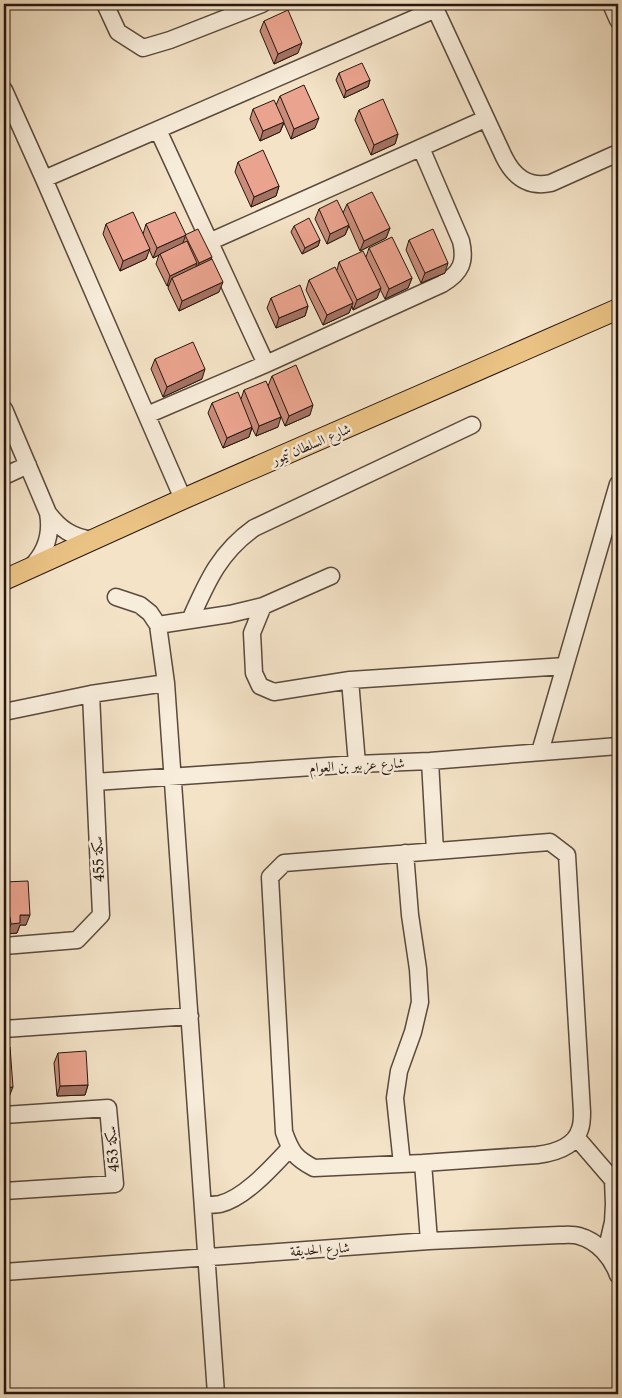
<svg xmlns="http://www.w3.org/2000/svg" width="622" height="1398" viewBox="0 0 622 1398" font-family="'Libre Caslon Text',Amiri,serif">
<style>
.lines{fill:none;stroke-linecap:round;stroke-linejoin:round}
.minor-casing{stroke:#5a4a3d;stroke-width:19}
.major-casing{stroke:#27170f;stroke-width:22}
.minor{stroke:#f8eddb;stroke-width:16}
.major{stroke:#eac284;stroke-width:20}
.wall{fill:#c98c7a;stroke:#27170f}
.shaded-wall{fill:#a47263;stroke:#27170f}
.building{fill:#eaa38e;stroke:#27170f}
.labels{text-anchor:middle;stroke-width:5;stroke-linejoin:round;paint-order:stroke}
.street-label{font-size:14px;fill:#27170f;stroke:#f8eddb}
</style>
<rect width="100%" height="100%" fill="#f4e3c7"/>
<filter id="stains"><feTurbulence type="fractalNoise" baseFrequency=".004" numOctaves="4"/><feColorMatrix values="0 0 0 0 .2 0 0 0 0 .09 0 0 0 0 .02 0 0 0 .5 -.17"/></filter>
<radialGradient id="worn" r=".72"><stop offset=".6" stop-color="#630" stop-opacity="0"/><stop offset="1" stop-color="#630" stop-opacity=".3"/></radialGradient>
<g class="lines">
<defs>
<path id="minor" d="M105,4l13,28 25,16 27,-8 92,-36
M433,4l71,153c10,20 24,31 47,26l67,-30
M611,4l7,16
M4,90l40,89 139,320
M158,130l108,234
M44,179l392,-170
M209,242l276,-123
M4,409l44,104c4,22 -2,39 -17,54
M147,415l119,-51 176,-80c19,-11 24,-22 19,-43l-40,-93
M4,476l24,-11
M48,513c12,16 24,24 44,27
M331,576l-68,30 -11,27 2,40 6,13 14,6 76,-12 215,-14
M116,597l24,8 10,8 8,12 8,58 50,711
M190,620c17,-38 29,-67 64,-92l218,-103
M158,625l72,-11 33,-8
M350,680l7,84
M4,712l87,-18 75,-11
M540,752l78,-268
M430,761l5,90
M95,782l262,-18 73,-3 188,-15
M550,842l17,13 15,257c0,5 0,12 -2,17 -5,18 -27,24 -43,26l-114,8 -109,5c-19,-10 -23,-16 -30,-36l-14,-255 14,-14z
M4,946l73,-6 24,-25 -10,-221
M4,1029l186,-13
M4,1115l104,-7 7,76 -111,7
M576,1137l37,43 1,24 -1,18 -7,30
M423,1163l6,78
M402,1164l-7,-66 4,-27 14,-39 7,-30 -2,-33 -8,-54 -5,-62
M204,1205c5,0 11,0 16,-1 25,-6 52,-37 70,-56
M4,1272l425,-31 130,-6c6,0 14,-1 20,1 19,5 33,22 39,39"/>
<path id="major" d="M4,580l179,-81 435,-190"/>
</defs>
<use href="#minor" class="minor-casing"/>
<use href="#major" class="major-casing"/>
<use href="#minor" class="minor"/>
<use href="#major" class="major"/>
</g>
<path class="wall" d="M264,21l34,32 -24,11 -14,-33z
M339,73l31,7 -2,7 -24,11 -8,-18z
M280,96l35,32 -24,11 -7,-16 -4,9 -20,9 -10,-22 3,-10 23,-4z
M359,110l39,24 -3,10 -24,11 -16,-35z
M238,162l41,24 -3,10 -25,11 -16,-35z
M347,204l43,24 -4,10 -26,13 -11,-25 -4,9 -18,9 -12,-25 4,-10 24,4z
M106,224l37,10 3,-10 40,11 24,25 9,32 -40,19 -11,-23 1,-3 -2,1 -11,-22 3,-9 -6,3 -4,-9 -3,10 -26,12 -17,-37z
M294,226l26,14 -2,6 -16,8 -11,-22z
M409,240l36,33 -24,10 -15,-33z
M369,248l43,30 -4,10 -23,11 -5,-10 -3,9 -24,12 -1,-4 -3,7 -26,12 -17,-35 3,-10 28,-10 2,-8 27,-5z
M271,298l37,8 -3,10 -29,12 -9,-20z
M155,359l47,20 -39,18 -12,-28z
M272,376l38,39 -25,11 -17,-40z
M244,390l34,37 -22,9 -4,-8 -3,9 -26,11 -15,-35 4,-10 29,-4z
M4,882l22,43h-6l-3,8 -10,1v-7h-3z
M58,1053l30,32 -3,10 -28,1 -3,-33z"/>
<path class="shaded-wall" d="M302,43l-4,10 -24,11 4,-10z
M370,80l-2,7 -24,11 2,-7z
M319,118l-4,10 -24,11 3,-10z
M284,122l-4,10 -20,9 3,-10z
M398,134l-3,10 -24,11 3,-10z
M279,186l-3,10 -25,11 3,-10z
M349,225l-4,10 -18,9 3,-10z
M390,228l-4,10 -26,13 4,-10z
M186,235l-4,10 -22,9 -1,1 -6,3 4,-10z
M320,240l-2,6 -16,8 3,-6z
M150,249l-4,10 -26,12 3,-10z
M212,257l-3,7 -13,6 3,-7z
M197,263l-3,10 -22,5 -3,7 -2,1 3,-10z
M448,263l-3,10 -24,10 4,-10z
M412,278l-4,10 -23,11 4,-10z
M223,282l-4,10 -40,19 3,-10z
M381,288l-4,10 -24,12 4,-10z
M353,303l-4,10 -26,12 4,-10z
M308,306l-3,10 -29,12 3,-10z
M205,369l-3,10 -39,18 4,-10z
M313,405l-3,10 -25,11 4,-10z
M281,417l-3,10 -22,9 3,-10z
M252,427l-3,10 -26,11 4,-10z
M20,915h10l-4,10h-6l-3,8 -10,1 4,-10z
M4,917h6l-3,10h-3z
M88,1085l-3,10 -28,1 3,-10z
M13,1087l-4,10 -5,1v-10z"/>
<path class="building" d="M288,10l14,33 -24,11 -14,-33z
M362,63l8,17 -24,11 -7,-18z
M304,85l15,33 -25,11 -14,-33z
M383,99l15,35 -24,11 -15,-35z
M274,100l10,22 -21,9 -10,-22z
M263,150l16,36 -25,11 -16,-35z
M372,192l18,36 -26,13 -17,-37z
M337,200l12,25 -19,9 -11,-25z
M133,212l17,37 -27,12 -17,-37z
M175,212l11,23 -29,13 -11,-24z
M309,218l11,22 -15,8 -11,-22z
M198,229l14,28 -13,6 -14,-28z
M433,229l15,34 -23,10 -16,-33z
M392,237l20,41 -23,11 -20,-41z
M187,241l10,22 -27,13 -10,-22z
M363,251l18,37 -24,12 -18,-38z
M212,259l11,23 -41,19 -10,-23z
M335,267l18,36 -26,12 -18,-35z
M300,285l8,21 -29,12 -8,-20z
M193,342l12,27 -38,18 -12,-28z
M296,365l17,40 -24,11 -17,-40z
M266,381l15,36 -22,9 -15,-36z
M238,392l14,35 -25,11 -15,-35z
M28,881l2,34h-10v8l-9,1 -1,-7h-6v-35z
M10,1047l3,40 -9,1v-40z
M86,1051l2,34 -28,1 -2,-33z"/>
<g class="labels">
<g class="street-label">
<text transform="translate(311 444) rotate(-23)" y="5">شارع السلطان تيمور</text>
<text transform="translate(357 765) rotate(-3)" y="5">شارع عزبير بن العوام</text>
<text transform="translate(98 859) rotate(-93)" y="5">سكة 455</text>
<text transform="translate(112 1149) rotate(-95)" y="5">سكة 453</text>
<text transform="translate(320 1249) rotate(-4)" y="5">شارع الحديقة</text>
</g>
</g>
<rect width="622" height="1398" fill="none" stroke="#f4e3c7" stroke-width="20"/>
<rect x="5" y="5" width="612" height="1388" fill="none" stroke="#27170f" stroke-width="2.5"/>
<rect x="10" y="10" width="602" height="1378" fill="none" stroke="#27170f"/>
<rect width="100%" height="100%" filter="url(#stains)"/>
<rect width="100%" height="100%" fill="url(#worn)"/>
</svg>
